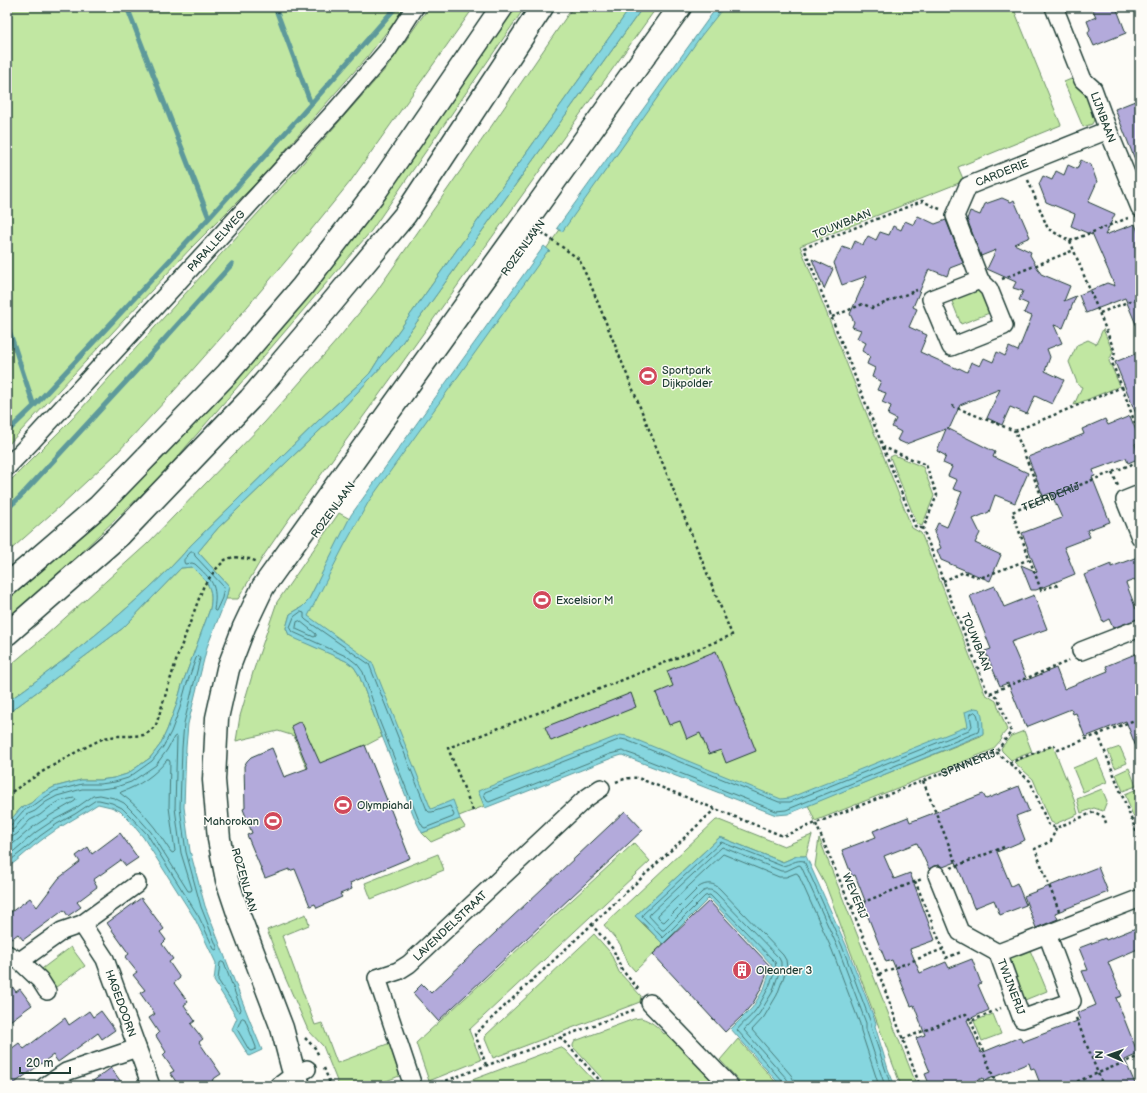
<svg xmlns="http://www.w3.org/2000/svg" width="1147" height="1093" font-family="'Balsamiq Sans',sans-serif">
	<style>
		.green { fill: #c1e7a2; stroke: #70926b }
		.water { fill: #86d6df; stroke: #5d999b }
		.lines { fill: none; stroke-linecap: round; stroke-linejoin: round }
		.shore { stroke: #487a78; stroke-width: 1 }
		.stream { stroke: #5d999b; stroke-width: 5 }
		.building { fill: #b3aadb; stroke: #1f3d34 }
		.minor-casing { stroke: #1f3d34; stroke-width: 20 }
		.tertiary-casing { stroke: #1f3d34; stroke-width: 25 }
		.motorway-casing { stroke: #1f3d34; stroke-width: 25 }
		.path { stroke: #1f3d34; stroke-width: 2.5; stroke-dasharray: 3 3; stroke-linecap: butt }
		.minor { stroke: #fdfcf7; stroke-width: 17 }
		.tertiary { stroke: #fdfcf7; stroke-width: 22 }
		.motorway { stroke: #fdfcf7; stroke-width: 22 }
		.labels { text-anchor: middle; dominant-baseline: central; stroke-width: 3; stroke-linejoin: round; paint-order: stroke }
		.street-label { font-size: 11px; fill: #1f3d34; stroke: #fdfcf7 }
		.poi-label { font-size: 11px; fill: #1f3d34; stroke: #fdfcf7; text-anchor: start }
	</style>
	<rect width="100%" height="100%" fill="#fdfcf7"/>
	<filter id="ink" filterUnits="userSpaceOnUse"><feTurbulence type="fractalNoise" baseFrequency=".025" numOctaves="2"/><feDisplacementMap in="SourceGraphic" scale="8" xChannelSelector="R" yChannelSelector="G"/><feConvolveMatrix kernelMatrix="1 2 1 2 8 2 1 2 1" color-interpolation-filters="sRGB"/></filter>
	<g filter="url(#ink)">
		<path class="green" d="M7,7H406L367,57L260,179L191,248L7,446Z
			M429,7H474L350,182L285,262L226,332L166,400L116,454L59,507L7,553V484L71,420L287,181L388,66Z
			M511,7H525L371,231L162,475L36,595L7,620V597L158,463L285,325L369,214Z
			M573,7H631L380,357L370,373L359,384L320,419L191,545C178,561 163,575 148,589C104,630 56,667 7,702V668L45,636L147,544L265,422L338,339L376,292L486,134Z
			M643,7H657L392,377L286,523L264,555L238,599H226L229,586L198,552L218,528L340,411L396,351Z
			M721,7H1013L1061,125L958,167L964,181L800,246L912,528L921,533L985,694L996,701L1007,730L1001,737L1002,739L992,750L815,821L808,805L983,735L980,709H975V728L780,807L626,750L459,816L427,827L365,664L300,620L363,502Z
			M1076,77L1088,92L1096,113L1092,115L1094,120L1092,124L1083,127L1064,82Z
			M977,286L984,290L992,312L961,324L951,299Z
			M1103,329L1113,352L1109,361L1120,386L1074,405L1082,387L1078,385L1069,362L1077,345L1088,340L1096,344Z
			M894,455L923,467L934,496L922,526L917,524L890,457Z
			M339,513L350,519L308,601L302,607L290,614L286,628L289,635L346,661L354,667L359,675L382,737L365,746L307,769L294,736L278,731L236,741L240,716L254,669L277,602Z
			M192,567C207,582 214,587 210,609L182,685L176,706L167,730L160,745L150,758L127,774L114,778L100,780H81L54,787L41,794L31,803L21,808L7,824V714L123,628L181,568Z
			M1024,731L1032,752L1011,760L1002,751L1001,748L1011,736Z
			M1053,746L1073,796L1078,814L1055,824L1051,822L1033,779L1014,762Z
			M1120,747L1127,763L1115,768L1108,751Z
			M1097,758L1107,782L1083,792L1073,768Z
			M1129,768L1136,786L1123,791L1116,774Z
			M1102,789L1107,801L1103,811L1094,808L1081,813L1077,799Z
			M1137,789L1140,796V814L1133,816L1125,794Z
			M460,819L465,827L431,842L422,833Z
			M716,820H719L784,846L812,835L806,856H797L783,862L720,837L635,916L663,944L635,971L628,963L620,944L604,925Z
			M819,838L917,1086H901L826,886L815,866Z
			M634,843L650,861L469,1030L481,1060L429,1081L416,1043Z
			M438,854L444,870L371,899L365,883Z
			M306,914L309,925L282,936L315,1025L322,1023L337,1063L390,1043L402,1075L373,1086H339L323,1046L308,1030L284,975L267,930Z
			M594,934L610,952L619,972L641,996L640,1002L493,1058L485,1039L486,1035Z
			M71,947L85,966L52,990L39,971Z
			M1030,950L1047,991L1020,1002L1006,964L1009,957Z
			M993,1014L1001,1034L982,1041L974,1021Z
			M641,1018C651,1021 657,1026 664,1034L668,1031L720,1086H609L573,1047V1045L575,1041L634,1019Z
			M738,1039L779,1086H744L720,1060Z
			M560,1047L565,1050L599,1086H456Z"/>
		<path class="water" d="M631,7H643L396,351L340,411L218,528L198,552L229,586L226,599L207,647L188,724L186,748L184,807L190,851L205,906L250,1021L262,1050L249,1056L232,1029L237,1018L214,981L216,963L195,919L143,837L129,820L120,811L111,807L98,804C80,816 60,826 43,839C30,848 20,859 7,868V824L21,808L31,803L41,794L54,787L81,780H100L114,778L127,774L150,758L160,745L167,730L176,706L182,685L210,609C214,587 207,582 192,567L181,568L123,628L7,714V702C56,667 104,630 148,589C163,575 178,561 191,545L320,419L359,384L370,373L380,357Z
			M717,7H724L701,36L562,232L557,228Z
			M544,246L550,251L547,252L369,501L344,546L308,616L372,662L431,809L453,800L460,819L422,833L415,819L376,721L359,675L354,667L346,661L296,639L289,635L286,628L290,614L302,607L308,601L351,515Z
			M975,708L980,709C983,718 983,725 983,734L788,814L776,815L622,755L612,758L485,808L478,791L620,735L627,736L781,799L789,798L968,726L965,712Z
			M720,837L783,862L797,856H806L846,945L876,1023L875,1026L888,1069L895,1086H781L731,1029L752,1008L764,989L772,965L709,898L663,944L645,925L635,916Z"/>
		<g class="lines">
			<path class="shore" d="M191,552H194L195,556L224,587L222,598L216,611H215L214,610C218,585 212,580 195,564L192,563L185,564L184,562V560Z
				M301,612L304,613V618L306,620L369,664L427,810L429,812H432L450,806L454,815L453,817L425,828L423,827L418,818L379,720L363,672L357,664L348,657L293,632L290,627L294,617Z
				M300,621L316,634V636L314,637L296,629V627L297,622Z
				M975,712L977,714C979,719 980,727 978,732L786,810L776,811L634,755L622,751L610,754L489,802L487,801L484,794L485,792L621,739L626,740L779,802H790L969,730L972,726L970,715Z
				M167,760H169L170,762L169,807L175,851L173,853L171,852L155,828L140,810L129,800L120,793L121,792C139,786 155,775 167,760Z
				M7,826L11,825L23,811L33,806L44,798L55,791L82,784H100L115,782L128,778L152,761L163,747L171,732L180,708L186,686L196,658L198,656L199,657L200,659L184,723L182,748L180,808L186,852L201,907L217,947V949L216,950L214,949L199,917L147,834L131,817L122,808L112,803L99,800H96L75,814L57,824L40,836L25,849L7,863
				M7,831L14,829L26,815L35,811L46,802L57,796L82,789H101L116,787L131,782L156,765L167,750L174,737L176,736L177,737L175,808L181,853L192,889L191,891H188L151,832L135,814L124,803L114,798L100,795L93,796L73,810L54,820L36,832L7,857
				M7,837H12L17,834L30,820L40,815L50,807L60,801L74,798L76,799L75,801L51,815L33,827L7,849
				M222,962L224,963L241,1009L240,1012L238,1011L218,980L220,963Z
				M243,1018L245,1019L256,1047V1049L251,1051L249,1050L237,1029L241,1019Z
				M784,1086L783,1082L737,1030C742,1023 750,1018 755,1011C761,1003 779,971 775,962L710,895L705,896L663,938L662,937L642,916L643,914L721,842L782,866C790,865 796,859 804,861L842,946L871,1023V1027L891,1086
				M789,1086L787,1079L744,1030L759,1014L772,993L781,967V962L779,958L716,893C711,889 707,889 702,892L664,930H662L649,916L650,914L722,847L781,871H786L799,865L801,866L838,948L866,1023V1029L885,1086
				M795,1086L794,1081L791,1075L752,1030L764,1017L777,995L787,968L786,960L783,955L720,889C714,883 707,882 699,887L664,922L662,921L658,917V915L723,854L779,877H786L796,873L798,874L832,950L860,1024L861,1031L879,1086"/>
			<path class="stream" d="M127,7L209,218L311,104L275,7
				M311,104L396,7
				M7,324L34,406L209,218
				M7,432L34,406
				M7,509L19,498L135,372L232,264"/>
		</g>
		<path class="building" d="M1100,7H1116L1126,33L1094,46L1088,33L1090,29L1087,21L1096,17L1093,10Z
			M1140,99V170H1139L1115,109Z
			M1081,160L1091,165L1097,182L1088,202L1115,214L1105,235L1135,224L1140,237V334L1125,298L1086,313L1079,295L1107,283L1115,286L1092,233V235L1071,226L1075,214L1046,202L1039,184L1043,176L1052,180L1056,171L1064,175L1068,165L1077,169Z
			M1002,198L1011,202L1014,200L1030,237L1014,244L1031,252L1030,255L1041,274L1070,286L1064,301L1076,296L1063,328L1054,325L1062,343L1047,349L1050,357L1045,371L1064,380L1052,404L1035,396L1027,414L1010,407L1002,425L987,418L1000,389L960,405L950,427L947,428L995,452L993,457L1028,473L1015,503L995,495L989,512L973,519L980,533L975,543L1001,555L990,581L941,560L937,550L941,548L934,532L938,523L947,527L962,492L953,489L957,480L948,476L952,467L943,463L946,456L937,451L946,429L906,444L897,440L901,432L892,427L896,419L888,415L891,406L882,402L886,393L877,390L881,381L872,377L875,368L867,364L870,356L862,351L866,343L857,338L861,330L852,327L854,322L850,314L867,276L842,285L834,263L842,247L851,250L855,241L863,245L868,236L876,240L880,232L889,235L893,226L901,230L905,221L914,225L918,216L935,224L946,220L963,263L950,268L947,276L929,269L913,307L917,309L909,327L927,335L920,352L958,369L959,368L967,372L971,362L980,366L984,358L993,362L997,352L1005,356L1009,347L1018,351L1032,316L1024,313L1028,304L1019,300L1023,291L1013,288L1016,282L987,269L996,250L981,256L967,219L970,211L980,215L985,204Z
			M812,259L833,269L824,289Z
			M1140,352V424L1115,362Z
			M1130,416L1140,440V441L1135,444L1140,458L1128,463L1126,458L1093,470L1095,476L1092,477L1110,522L1087,530L1090,537L1064,547L1075,574L1036,590H1031L1021,565L1037,572L1022,533L1062,518L1051,493L1043,496L1028,457L1084,434L1082,429L1105,419L1108,425Z
			M1140,556V578L1126,583L1136,609L1140,607V618L1113,628L1109,619L1103,622L1084,575L1111,564V567Z
			M995,586L1004,607L1034,595L1047,629L1011,642L1027,680L1056,668L1064,689L1108,671L1106,666L1140,652V754L1139,755L1126,721L1085,737L1076,713L1073,714L1071,709L1026,727L1008,683L1000,686L985,651L991,649L970,596Z
			M716,651L756,751L726,763L721,750L709,754L700,733L687,739L680,721L669,725L656,693L673,686L667,671Z
			M631,693L636,707L551,741L545,727Z
			M301,721L320,763L365,745L410,858L350,883L352,889L340,894L342,897L317,908L315,904L310,906L295,869L289,871V869L265,878L247,835L252,833L243,809L245,808L244,766L247,761L251,757L272,748L284,777L308,768L291,726Z
			M1019,786L1029,811L1016,816L1025,840L997,852L1011,886L1017,883L1026,905L1000,915L994,900L974,908L956,862L943,867L939,865L934,866L929,869L917,843L884,856L894,879L910,873L935,940L910,949L920,973L946,962L949,968L972,959L981,983L978,985L989,1010L967,1020L981,1053L1020,1037L1022,1042L1080,1020L1077,1013L1096,1005L1082,971L1088,970L1079,948L1105,938L1106,940L1136,928L1140,938V948L1108,962L1122,996L1116,998L1138,1054L1125,1060L1136,1086H1041L1034,1068L1031,1069L1029,1063L984,1081L983,1078L963,1086H930L925,1074L930,1072L916,1038L925,1035L914,1005L911,1006L892,960L886,962L863,904L866,903L855,875L852,876L842,850L876,837L873,831L908,817L910,822L983,794L986,799Z
			M625,811L643,830L438,1021L413,993L422,984L431,993Z
			M120,833L138,858L126,866L121,860L93,880L97,887L77,902L81,907L68,916L64,910L23,940L18,934L7,942V915L30,898L37,907L59,878L80,862L76,856L88,847L92,854Z
			M1098,867L1108,892L1055,913L1058,919L1036,928L1024,896Z
			M141,898L164,929L160,932L166,940L162,944L173,959L169,962L180,978L174,983L188,1002L184,1005L195,1021L191,1024L203,1039L199,1042L221,1074L212,1080L216,1086H179L170,1073L174,1071L163,1055L166,1052L156,1036L159,1033L149,1018L155,1014L140,993L145,990L133,975L137,972L125,957L129,954L107,923Z
			M709,901L770,966L761,989L753,1003L742,1016L725,1032L653,954Z
			M7,979L16,992L20,989L32,1005L7,1023Z
			M89,1011L93,1017L101,1011L115,1030L102,1039L98,1033L58,1062L53,1055L12,1085L7,1078V1052L19,1043L24,1049L65,1018L69,1025Z
			M111,1068L124,1086H86Z"/>
		<g class="lines">
			<g class="minor-casing">
				<g id="minor">
					<path id="s3" d="M1054,7L1083,80L1093,89L1108,130L1140,208"/>
					<path id="s4" d="M980,280L931,299L951,347L1004,326L989,289L980,280L955,216L968,186L1108,130"/>
					<path id="s5" d="M7,467L31,442L337,109L387,51L415,7"/>
					<path d="M1140,494L1125,500L1140,537"/>
					<path d="M1081,651L1140,628"/>
					<path d="M937,875L960,932L998,953"/>
					<path id="s6" d="M82,924L105,959L151,1086"/>
					<path d="M1047,934L1072,1001L1022,1019L998,953L1138,899L1140,900"/>
					<path d="M7,954L20,961L62,931L82,924L137,884"/>
					<path d="M20,961L40,980L47,991"/>
					<path d="M650,1003L730,1086"/>
					<path d="M45,1086L66,1072L137,1048"/>
					<path d="M279,1086L295,1074L307,1069"/>
					<path id="s7" d="M413,1086L377,978L398,971L409,964L585,799L601,788"/>
				</g>
			</g>
			<g class="tertiary-casing">
				<path id="tertiary" d="M299,1086L292,1066L282,1028L238,913L227,880L219,839L214,780L217,718L228,669L244,627L263,587L680,7"/>
			</g>
			<g class="motorway-casing">
				<path id="motorway" d="M7,585L99,506L227,374L302,287L376,191L502,7
					M7,634L120,535L250,399L325,311L405,215L542,7"/>
			</g>
			<g class="path">
				<path d="M1028,180L1048,229L1070,241L1115,352L1112,363L1122,387L1015,431L1043,500"/>
				<path d="M940,209L922,201L804,248L883,447L926,465L937,495L923,529L987,691L998,698L1011,732L996,752"/>
				<path d="M1070,241L1128,218"/>
				<path d="M1002,279L1074,250"/>
				<path d="M1100,313L1140,297"/>
				<path d="M832,317L863,304L872,308L917,290"/>
				<path d="M1122,387L1135,423L1140,421"/>
				<path d="M952,406L1015,431"/>
				<path d="M883,447L915,526L923,529"/>
				<path d="M1112,472L1118,486"/>
				<path d="M943,581L964,572L980,578L1030,559"/>
				<path id="s1" d="M1057,587L1056,585L1041,590L1012,512L1140,461"/>
				<path d="M990,693L1064,663L1068,660"/>
				<path d="M1098,734L1140,841"/>
				<path d="M1009,763L1054,745L1058,750L1140,718"/>
				<path d="M923,781L957,865"/>
				<path id="s2" d="M616,782C623,779 630,777 638,778L783,836L996,752L1030,781L1048,824L1056,828L1094,812L1104,817L1106,823"/>
				<path d="M7,795L42,772L78,751L104,738L117,736H131L144,735L149,732L156,725L178,655L204,585L217,568L225,560L233,557L250,559L258,562"/>
				<path d="M473,811L448,748L625,679L732,635L592,288L579,259L541,232"/>
				<path d="M1131,820L1140,816"/>
				<path d="M816,824L879,974L920,1086"/>
				<path d="M1056,828L1051,841L1035,849L1059,911"/>
				<path d="M951,868L1004,847"/>
				<path d="M915,881L943,949"/>
				<path d="M851,907L922,879"/>
				<path d="M591,924L613,949L622,970L640,991"/>
				<path d="M879,974L943,949L946,958L961,952"/>
				<path d="M1076,1018L1103,1086"/>
				<path d="M971,1021L997,1086"/>
				<path d="M560,1037L605,1086"/>
				<path d="M305,1038L315,1048L319,1056"/>
				<path d="M903,1039L966,1014L971,1021L1001,1008"/>
				<path d="M486,1065L475,1034L715,809"/>
				<path d="M324,1068L331,1086"/>
				<path d="M429,1086L435,1085L636,1009"/>
				<path d="M1066,1086L1140,1056"/>
			</g>
			<use href="#minor" class="minor"/>
			<use href="#tertiary" class="tertiary"/>
			<use href="#motorway" class="motorway"/>
		</g>
	</g>
	<defs>
		<g id="stadium-disc" transform="scale(1)"><circle r="9.5" fill="#d1495b" stroke="#fdfcf7"/><path d="M0-5a6.5 5 0 1 0 0 10a6.5 5 0 1 0 0-10ZM-3.5-1.8h7v3.6h-7Z" fill="#fff"/></g>
		<g id="building-disc" transform="scale(1)"><circle r="9.5" fill="#d1495b" stroke="#fdfcf7"/><path d="M-4-6H4V6H1V3H-1V6H-4ZM-2.5-4.3h1.7v1.8h-1.7ZM.8-4.3h1.7v1.8H.8ZM-2.5-1h1.7V.8h-1.7ZM.8-1h1.7V.8H.8Z" fill="#fff"/></g>
	</defs>
	<g fill-rule="evenodd">
		<use href="#stadium-disc" x="648" y="376"/>
		<use href="#stadium-disc" x="542" y="600"/>
		<use href="#stadium-disc" x="343" y="805"/>
		<use href="#stadium-disc" x="273" y="821"/>
		<use href="#building-disc" x="742" y="970"/>
	</g>
	<g class="labels">
		<g class="street-label">
			<text stroke="none"><textPath href="#s3" startOffset="122">LIJNBAAN</textPath></text>
			<text stroke="none"><textPath href="#s4" startOffset="352">CARDERIE</textPath></text>
			<text transform="translate(842 224) rotate(-22)">TOUWBAAN</text>
			<text stroke="none"><textPath href="#s5" startOffset="308">PARALLELWEG</textPath></text>
			<text transform="translate(523 248) rotate(-54)">ROZENLAAN</text>
			<text stroke="none"><textPath href="#s1" startOffset="143">TEERDERIJ</textPath></text>
			<text transform="translate(333 510) rotate(-54)">ROZENLAAN</text>
			<text transform="translate(976 642) rotate(68)">TOUWBAAN</text>
			<text stroke="none"><textPath href="#s2" startOffset="378">SPINNERIJ</textPath></text>
			<text transform="translate(244 880) rotate(74)">ROZENLAAN</text>
			<text transform="translate(855 896) rotate(67)">WEVERIJ</text>
			<text stroke="none"><textPath href="#s7" startOffset="205">LAVENDELSTRAAT</textPath></text>
			<text transform="translate(1011 987) rotate(69)">TWIJNERIJ</text>
			<text stroke="none"><textPath href="#s6" startOffset="89">HAGEDOORN</textPath></text>
		</g>
		<g class="poi-label">
			<text x="662" y="370">Sportpark<tspan x="662" dy="13">Dijkpolder</tspan></text>
			<text x="556" y="600">Excelsior M</text>
			<text x="357" y="805">Olympiahal</text>
			<text x="259" y="821" text-anchor="end">Mahorokan</text>
			<text x="756" y="970">Oleander 3</text>
		</g>
	</g>
	<rect width="1147" height="1093" fill="none" stroke="#fdfcf7" stroke-width="24"/>
	<rect x="12" y="12" width="1123" height="1069" fill="none" stroke="#1f3d34" stroke-width="1.5" filter="url(#ink)"/>
	<g transform="translate(1109 1055) rotate(272)" stroke="#fdfcf7" stroke-width="3" paint-order="stroke">
	<path d="M0-3L7 15L0 10L-7 15Z" fill="#1f3d34"/>
	<text y="-6" font-size="11" font-weight="bold" text-anchor="middle" fill="#1f3d34">N</text>
	</g>
	<path d="M20 1067v6h50v-6" fill="none" stroke="#1f3d34" stroke-width="2"/>
	<text x="26" y="1067" font-size="12" fill="#1f3d34" stroke="#fdfcf7" stroke-width="3" paint-order="stroke">20 m</text>
</svg>
